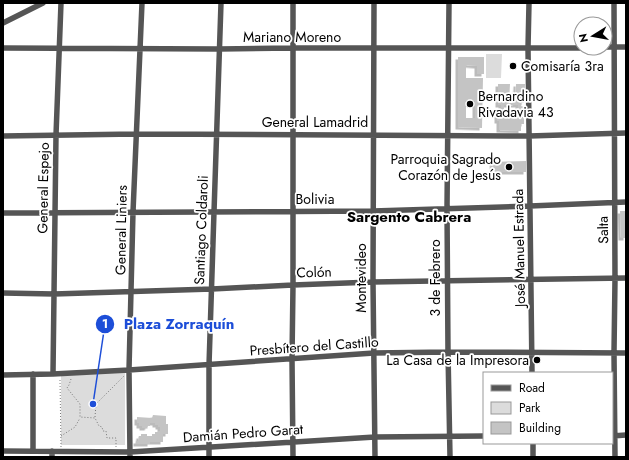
<svg xmlns="http://www.w3.org/2000/svg" width="629" height="460" font-family="Jost,sans-serif">
	<style>
		.green { fill: #dcdcdc }
		.building { fill: #c4c4c4; fill-rule: evenodd; filter: url(#shadow) }
		.lines { fill: none; stroke-linecap: round; stroke-linejoin: round }
		.path { stroke: #777; stroke-width: 1; stroke-dasharray: 1 2; stroke-linecap: butt }
		.minor { stroke: #555; stroke-width: 5.5 }
		.poi-dot { fill: #000; stroke: #fff; stroke-width: 1.5 }
		.labels { text-anchor: middle; dominant-baseline: central; stroke-width: 3.5; stroke-linejoin: round; paint-order: stroke }
		.street-label { font-size: 14px; fill: #000; stroke: #fff }
		.poi-label { font-size: 14px; fill: #000; stroke: #fff; text-anchor: start }
		.neighbourhood-label { font-size: 15px; font-weight: bold; fill: #000; stroke: #fff }
		.leader { fill: none; stroke: #1d4ed8; stroke-width: 1.5 }
		.callout-dot { fill: #1d4ed8; stroke: #fff; stroke-width: 1.5 }
		.mark-label { font-size: 12px; text-anchor: middle; font-weight: bold; fill: #fff }
		.callout-label { font-size: 15px; text-anchor: middle; font-weight: bold; fill: #1d4ed8; stroke: #fff; stroke-width: 3.5; stroke-linejoin: round; paint-order: stroke }
	</style>
	<defs>
		<filter id="shadow"><feDropShadow dx="-2.5" dy="2.5" stdDeviation="0" flood-color="#0004"/></filter>
	</defs>
	<rect width="100%" height="100%" fill="#fff"/>
	<path class="green" d="M486,54H502L501,78H486Z
		M61,372H125V445H61Z"/>
	<path class="building" d="M458,57H484V74H477V66L466,65V78H483L482,128L458,127ZM466,101H475V118H466Z
		M498,84H510L509,103H515L516,84H525L524,103H521V106L524,107V114H522V117H524V124H521V131L499,130V121H497V114H501V105H498ZM504,105H518V114H504Z
		M526,161V172H493L492,162Z
		M620,211H626V238H621Z
		M153,415L166,416V424H168V434H163V442H150V444H136V441H138L139,436H141V434H147V436H152V434H155V432H158V431H160V427H158V425H155V423H150V426H148L147,428H142V426H139V423H137V417L152,418Z"/>
	<g class="lines">
		<path class="path" d="M71,379L69,385L67,388L80,404V417L95,418L99,426L102,427L103,431H106L107,438H116V447
			M60,380L61,447
			M95,417L96,404L124,376
			M61,436L75,427L80,418"/>
		<path class="minor" d="M293,3V285L292,359L293,457
			M374,3L373,282L375,457
			M449,3L447,208L448,352L450,457
			M529,3L528,48L532,373
			M614,3L615,279L614,353L615,457
			M3,23L43,3
			M605,47H626
			M3,48L219,49L293,48H581
			M3,136L136,134L529,136L626,133
			M3,213L373,211L530,206L626,202
			M3,293L54,294L212,289L293,285L373,282L626,278
			M53,374L56,135L61,3
			M3,375L53,374L129,370L374,353L448,352L626,353
			M612,436L626,435
			M533,443V457
			M3,451L130,452L375,437L484,436
			M33,451V374
			M52,451V457
			M130,457L129,370L133,212L142,3
			M209,457V365L214,212L221,3"/>
	</g>
	<g class="poi-dot">
		<circle cx="513" cy="66" r="4"/>
		<circle cx="470" cy="104" r="4"/>
		<circle cx="509" cy="167" r="4"/>
		<circle cx="537" cy="360" r="4"/>
	</g>
	<g class="labels">
		<g class="street-label">
			<text x="292" y="37">Mariano Moreno</text>
			<text x="315" y="122">General Lamadrid</text>
			<text transform="translate(43 188) rotate(-89)">General Espejo</text>
			<text x="315" y="199">Bolivia</text>
			<text transform="translate(121 230) rotate(-89)">General Liniers</text>
			<text transform="translate(201 230) rotate(-88)">Santiago Coldaroli</text>
			<text transform="translate(603 230) rotate(-91)">Salta</text>
			<text transform="translate(519 248) rotate(-91)">José Manuel Estrada</text>
			<text transform="translate(314 272) rotate(-2)">Colón</text>
			<text transform="translate(361 278) rotate(-90)">Montevideo</text>
			<text transform="translate(435 278) rotate(-90)">3 de Febrero</text>
			<text transform="translate(314 346) rotate(-4)">Presbítero del Castillo</text>
			<text transform="translate(243 433) rotate(-4)">Damián Pedro Garat</text>
		</g>
		<g class="poi-label">
			<text x="521" y="66">Comisaría 3ra</text>
			<text x="478" y="96">Bernardino<tspan x="478" dy="16">Rivadavia 43</tspan></text>
			<text x="501" y="159" text-anchor="end">Parroquia Sagrado<tspan x="501" dy="16">Corazón de Jesús</tspan></text>
			<text x="529" y="360" text-anchor="end">La Casa de la Impresora</text>
		</g>
		<g class="neighbourhood-label">
			<text x="409" y="217">Sargento Cabrera</text>
		</g>
	</g>
	<path class="leader" d="M93 404L105 324"/>
	<g class="callout-dot">
		<circle cx="93" cy="404" r="4"/>
		<circle cx="105" cy="324" r="10"/>
	</g>
	<g class="mark-label">
		<text x="105" y="328">1</text>
	</g>
	<g class="callout-label">
		<text x="179" y="329">Plaza Zorraquín</text>
	</g>
	<rect width="629" height="460" fill="none" stroke="#000000" stroke-width="8"/>
	<rect x="483" y="372" width="130" height="72" fill="#ffffff" stroke="#999999"/>
	<rect x="491" y="385" width="20" height="6" fill="#555555" stroke="#999999"/>
	<text x="519" y="392" font-size="12" fill="#000000">Road</text>
	<rect x="491" y="402" width="20" height="12" fill="#dcdcdc" stroke="#999999"/>
	<text x="519" y="412" font-size="12" fill="#000000">Park</text>
	<rect x="491" y="422" width="20" height="12" fill="#c4c4c4" stroke="#999999"/>
	<text x="519" y="432" font-size="12" fill="#000000">Building</text>
	<g transform="translate(593 36) rotate(259)"><circle r="19" fill="#ffffff" stroke="#999999"/>
	<path d="M0-3L7 15L0 10L-7 15Z" fill="#000000"/>
	<text y="-6" font-size="11" font-weight="bold" text-anchor="middle" fill="#000000">N</text>
	</g>
</svg>
